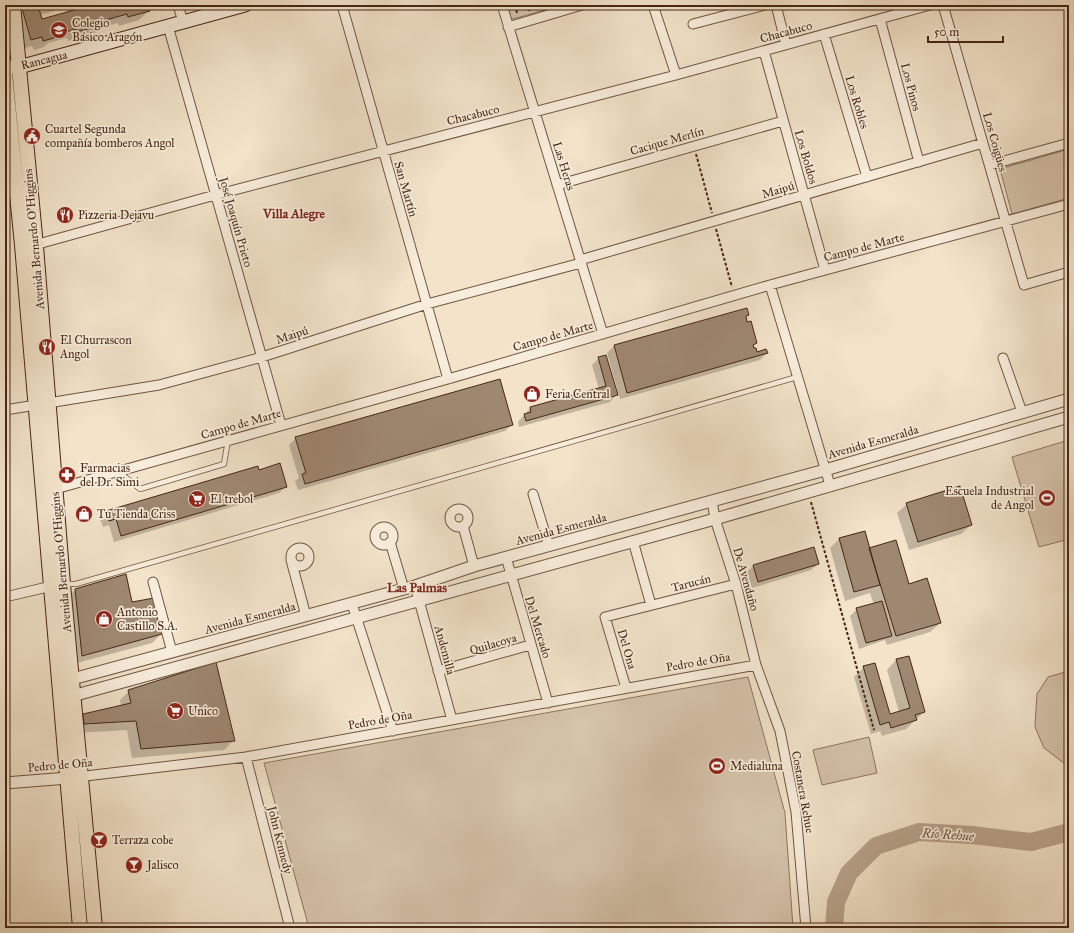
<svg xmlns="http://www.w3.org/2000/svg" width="1074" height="933" font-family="'IM FELL Great Primer',serif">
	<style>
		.green { fill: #d5c3aa; stroke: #8e745f }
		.shadow { fill: #0003; fill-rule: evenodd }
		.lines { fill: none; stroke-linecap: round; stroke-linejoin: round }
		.river { stroke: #b8a38b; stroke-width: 18 }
		.building { fill: #9f8872; stroke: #462614 }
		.service-casing { stroke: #715541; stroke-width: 6 }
		.minor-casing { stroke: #715541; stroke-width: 11 }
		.tertiary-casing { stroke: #715541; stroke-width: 13 }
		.secondary-casing { stroke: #462614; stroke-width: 15 }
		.primary-casing { stroke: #462614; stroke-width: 16 }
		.path { stroke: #462614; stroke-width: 2; stroke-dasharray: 3 2; stroke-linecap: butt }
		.service { stroke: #f7eddc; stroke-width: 4.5 }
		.minor { stroke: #f7eddc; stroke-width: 9 }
		.tertiary { stroke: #f7eddc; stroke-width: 11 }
		.secondary { stroke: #f7eddc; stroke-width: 13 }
		.primary { stroke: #f2e3c9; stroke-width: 14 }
		.labels { text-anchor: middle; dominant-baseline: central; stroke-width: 3.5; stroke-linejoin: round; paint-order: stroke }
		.poi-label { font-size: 12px; fill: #462614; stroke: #f7eddc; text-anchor: start }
		.street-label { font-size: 12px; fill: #462614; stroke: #f7eddc }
		.neighbourhood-label { font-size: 13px; font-weight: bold; fill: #7a1f14; stroke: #f7eddc }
		.water-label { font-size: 13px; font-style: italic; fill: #684c38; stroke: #f7eddc }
	</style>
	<rect width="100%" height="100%" fill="#f2e3c9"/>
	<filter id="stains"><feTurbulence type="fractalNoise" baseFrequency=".005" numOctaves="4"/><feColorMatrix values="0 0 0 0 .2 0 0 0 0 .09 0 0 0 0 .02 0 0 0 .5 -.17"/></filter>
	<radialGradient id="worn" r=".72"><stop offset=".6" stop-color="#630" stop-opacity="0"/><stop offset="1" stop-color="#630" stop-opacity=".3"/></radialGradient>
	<path class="green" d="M504,5H563L509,20Z
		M1069,149V198L1012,214L1000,169Z
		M1069,440V539L1039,547L1012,457Z
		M1069,671V767L1044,748L1035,727L1037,694L1048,677Z
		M748,677L785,813L793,928H309L264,763Z
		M869,737L877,773L822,785L813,750Z"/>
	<path class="shadow" d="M17,5H155L139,20L119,26L118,23L101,28L97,32L68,41L67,38L48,43L44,47L34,50L32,46L22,49ZM66,8L67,13L42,20L40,15Z
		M747,309L748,315L745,318L756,343L752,347L757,353H767L760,360L620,399L607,353L614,346Z
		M599,358L616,395L610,402L519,427L518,422L530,408L599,389L592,365Z
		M512,425L505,431L298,490L295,481L299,478L289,445L296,438Z
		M259,471L286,486L279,493L114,542L109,525L103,527L100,519L107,512Z
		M907,504L971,525L961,534L909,550L897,513Z
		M864,532L869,549L909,585L940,623L930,632L887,645L885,640L859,649L850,616L857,609L874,605L870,593L845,601L830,548L839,539Z
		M818,564L811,570L752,588L747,572L754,565Z
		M75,590L131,603L161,634L152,643L73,664L66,599Z
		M908,657L924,712L906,729L882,736L880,731L871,734L854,677L864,667L889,715L899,712L887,670L896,660Z
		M129,691L234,740L224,750L132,758L127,730L75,733L74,725L83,715L121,706L120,700Z"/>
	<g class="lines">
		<path class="river" d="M834,928L836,902L849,873L876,846L919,832L972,835L1031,842L1069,832"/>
	</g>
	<path class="building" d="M21,5H54L39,9L42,19L78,9L77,5H157L149,8L150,11L128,17L127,14L106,20L107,23L77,32L76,29L54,35V38L43,41L42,37L31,40Z
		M747,308L749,315L746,316L747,322L751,321L757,343L753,345L754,348H756L757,352L766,349L768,353L627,393L614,345Z
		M606,355L618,395L526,421L524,414L531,412L530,407L606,386L598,357Z
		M500,379L513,425L305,484L302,474L306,473L295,437Z
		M280,463L287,487L121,536L116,519L109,521L106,511L258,466L259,470Z
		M960,486L972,525L918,542L906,503Z
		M865,531L880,585L854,592L839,538Z
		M896,540L909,584L927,578L941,623L896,636L869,548Z
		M814,547L819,564L758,582L753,565Z
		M126,574L132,602L154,598L162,634L82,656L75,589Z
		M882,601L892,636L866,643L856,608Z
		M909,656L925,712L915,715L917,720L891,728L889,722L880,725L863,666L875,663L890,714L910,708L896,659Z
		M216,662L235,741L141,749L136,721L84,724L83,714L131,703L128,690Z"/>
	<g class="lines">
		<g class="service-casing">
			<path id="service" d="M118,471L140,489L224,464L228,440
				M64,584H76L797,377"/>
		</g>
		<g class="minor-casing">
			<path id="minor" d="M178,5L183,22
				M342,5L448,379
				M502,5L603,334
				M653,5L676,75
				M776,5L786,45
				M943,5L1024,285L1069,272
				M880,19L919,162
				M693,24L765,5
				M168,26L281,425
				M508,27L582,5
				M824,34L867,177
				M764,51L825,270
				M990,165L1069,143
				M557,185L783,121
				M31,246L215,195L676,75L930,5
				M580,260L983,143
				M770,285L830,485
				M1003,358L1022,412
				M5,410L159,385L262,357L427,304L581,263
				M52,490L448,379L770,285L1069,204
				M533,494L549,546
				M712,501L715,519L736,584L756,665L780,731L796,812L806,928
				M450 518a9 9 0 1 1 18 0a9 9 0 1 1-18 0Z
				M463,526L474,566
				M375 536a9 9 0 1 1 18 0a9 9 0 1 1-18 0Z
				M633,541L651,605
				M390,542L404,589
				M291 557a9 9 0 1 1 18 0a9 9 0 1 1-18 0Z
				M506,557L548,703
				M291,560L306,616
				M153,582L172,652
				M415,586L452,720
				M5,597L56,585
				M352,604L393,731
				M438,671L530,645
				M626,688L605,617L736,584
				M246,757L290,928
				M77,777L246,757L756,665"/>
		</g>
		<g class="tertiary-casing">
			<path id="tertiary" d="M65,681L415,586L474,566L825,470L1069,399
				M65,698L715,519L1069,417
				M5,783L68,778"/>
		</g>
		<g class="secondary-casing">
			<path id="secondary" d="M5,67H19L245,5"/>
		</g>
		<g class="primary-casing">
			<path id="primary" d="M13,5L36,246L63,584L95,928
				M5,73L22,245L80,928"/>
		</g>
		<path class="path" d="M516,5L517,15
			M529,11L531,5
			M696,154L712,213
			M716,229L732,287
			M811,502L874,730"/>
		<use href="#service" class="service"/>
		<use href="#minor" class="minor"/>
		<use href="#tertiary" class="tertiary"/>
		<use href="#secondary" class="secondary"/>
		<use href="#primary" class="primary"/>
	</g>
	<defs>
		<g id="school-disc" transform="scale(0.9)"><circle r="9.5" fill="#8f2418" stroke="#f7eddc"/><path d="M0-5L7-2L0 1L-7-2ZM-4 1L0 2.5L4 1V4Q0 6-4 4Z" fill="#fff"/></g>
		<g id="civic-disc" transform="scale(0.9)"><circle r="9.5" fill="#8f2418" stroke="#f7eddc"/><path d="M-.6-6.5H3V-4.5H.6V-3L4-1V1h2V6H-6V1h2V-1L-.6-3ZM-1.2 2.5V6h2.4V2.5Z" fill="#fff"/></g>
		<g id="restaurant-disc" transform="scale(0.9)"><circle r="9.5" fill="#8f2418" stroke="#f7eddc"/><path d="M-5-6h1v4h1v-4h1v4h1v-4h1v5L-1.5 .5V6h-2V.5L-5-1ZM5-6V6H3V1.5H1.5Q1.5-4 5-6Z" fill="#fff"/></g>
		<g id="shop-disc" transform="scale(0.9)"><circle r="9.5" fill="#8f2418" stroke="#f7eddc"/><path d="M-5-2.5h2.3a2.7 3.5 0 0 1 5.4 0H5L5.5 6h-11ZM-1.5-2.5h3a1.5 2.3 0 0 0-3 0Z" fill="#fff"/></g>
		<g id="pharmacy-disc" transform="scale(0.9)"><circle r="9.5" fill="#8f2418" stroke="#f7eddc"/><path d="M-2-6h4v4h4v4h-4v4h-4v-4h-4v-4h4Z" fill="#fff"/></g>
		<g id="stadium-disc" transform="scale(0.9)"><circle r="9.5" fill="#8f2418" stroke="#f7eddc"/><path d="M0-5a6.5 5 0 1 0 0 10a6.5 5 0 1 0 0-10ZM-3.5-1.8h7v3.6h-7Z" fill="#fff"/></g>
		<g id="supermarket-disc" transform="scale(0.9)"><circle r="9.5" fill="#8f2418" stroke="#f7eddc"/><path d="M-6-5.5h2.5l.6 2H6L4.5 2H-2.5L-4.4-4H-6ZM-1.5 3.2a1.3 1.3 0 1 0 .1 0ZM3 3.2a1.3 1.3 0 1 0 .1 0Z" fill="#fff"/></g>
		<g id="bar-disc" transform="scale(0.9)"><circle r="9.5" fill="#8f2418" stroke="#f7eddc"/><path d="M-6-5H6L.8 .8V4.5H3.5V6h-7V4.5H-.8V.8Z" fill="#fff"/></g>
	</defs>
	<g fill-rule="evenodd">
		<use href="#school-disc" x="59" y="30"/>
		<use href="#civic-disc" x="32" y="136"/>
		<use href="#restaurant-disc" x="65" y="215"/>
		<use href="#restaurant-disc" x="47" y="347"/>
		<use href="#shop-disc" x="532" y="394"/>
		<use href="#pharmacy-disc" x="67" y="475"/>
		<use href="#stadium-disc" x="1047" y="498"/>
		<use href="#supermarket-disc" x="197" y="499"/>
		<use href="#shop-disc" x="84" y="514"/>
		<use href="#shop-disc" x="104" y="619"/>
		<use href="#supermarket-disc" x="175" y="711"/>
		<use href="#stadium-disc" x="717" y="766"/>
		<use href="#bar-disc" x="99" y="840"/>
		<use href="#bar-disc" x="134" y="865"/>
	</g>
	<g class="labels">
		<g class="poi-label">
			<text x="72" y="23">Colegio<tspan x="72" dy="14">Básico Aragón</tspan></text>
			<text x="45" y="129">Cuartel Segunda<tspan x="45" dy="14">compañía bomberos Angol</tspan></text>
			<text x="78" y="215">Pizzeria Dejavu</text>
			<text x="60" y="340">El Churrascon<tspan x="60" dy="14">Angol</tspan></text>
			<text x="545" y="394">Feria Central</text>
			<text x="80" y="468">Farmacias<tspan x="80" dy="14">del Dr. Simi</tspan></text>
			<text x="1034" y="491" text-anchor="end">Escuela Industrial<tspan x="1034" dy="14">de Angol</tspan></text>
			<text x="210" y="499">El trebol</text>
			<text x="97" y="514">Tu Tienda Criss</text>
			<text x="117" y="612">Antonio<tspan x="117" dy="14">Castillo S.A.</tspan></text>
			<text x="188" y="711">Unico</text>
			<text x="730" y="766">Medialuna</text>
			<text x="112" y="840">Terraza cobe</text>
			<text x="147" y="865">Jalisco</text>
		</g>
		<g class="street-label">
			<text transform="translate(786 32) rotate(-15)">Chacabuco</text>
			<text transform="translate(44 60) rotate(-14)">Rancagua</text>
			<text transform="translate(911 87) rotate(75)">Los Pinos</text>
			<text transform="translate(857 102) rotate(73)">Los Robles</text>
			<text transform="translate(473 115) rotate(-14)">Chacabuco</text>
			<text transform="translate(667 141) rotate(-16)">Cacique Merlín</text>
			<text transform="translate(995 142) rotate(74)">Los Coigües</text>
			<text transform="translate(806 157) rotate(74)">Los Boldos</text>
			<text transform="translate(564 166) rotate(73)">Las Heras</text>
			<text transform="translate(406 189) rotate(74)">San Martín</text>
			<text transform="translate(778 190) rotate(-16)">Maipú</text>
			<text transform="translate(236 222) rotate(74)">José Joaquín Prieto</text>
			<text transform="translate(34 239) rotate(-95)">Avenida Bernardo O'Higgins</text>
			<text transform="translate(864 247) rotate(-15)">Campo de Marte</text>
			<text transform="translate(292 335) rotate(-18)">Maipú</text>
			<text transform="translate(553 336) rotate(-16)">Campo de Marte</text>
			<text transform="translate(241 424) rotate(-16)">Campo de Marte</text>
			<text transform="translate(873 442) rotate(-16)">Avenida Esmeralda</text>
			<text transform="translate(561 529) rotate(-15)">Avenida Esmeralda</text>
			<text transform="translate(61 562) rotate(-95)">Avenida Bernardo O'Higgins</text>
			<text transform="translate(746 579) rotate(74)">De Avendaño</text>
			<text transform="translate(691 583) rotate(-14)">Tarucán</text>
			<text transform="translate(250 618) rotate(-15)">Avenida Esmeralda</text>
			<text transform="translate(538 627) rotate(73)">Del Mercado</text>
			<text transform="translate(493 644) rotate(-16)">Quilacoya</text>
			<text transform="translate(627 649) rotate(74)">Del Ona</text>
			<text transform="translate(445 650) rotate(75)">Andemilla</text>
			<text transform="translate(698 662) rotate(-10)">Pedro de Oña</text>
			<text transform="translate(380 720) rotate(-10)">Pedro de Oña</text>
			<text transform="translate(60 765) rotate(-5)">Pedro de Oña</text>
			<text transform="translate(803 792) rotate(80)">Costanera Rehue</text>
			<text transform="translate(280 840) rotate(76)">John Kennedy</text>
		</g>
		<g class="neighbourhood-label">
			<text x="294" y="214">Villa Alegre</text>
			<text x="417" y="588">Las Palmas</text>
		</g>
		<g class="water-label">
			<text transform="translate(948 835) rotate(4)">Río Rehue</text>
		</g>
	</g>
	<rect width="1074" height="933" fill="none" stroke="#f2e3c9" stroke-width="20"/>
	<rect x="6" y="6" width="1062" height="921" fill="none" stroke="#462614" stroke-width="2"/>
	<rect x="10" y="10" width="1054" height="913" fill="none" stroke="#462614"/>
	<path d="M928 36v6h75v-6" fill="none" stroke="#462614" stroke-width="2"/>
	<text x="934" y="36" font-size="12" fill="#462614" stroke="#f7eddc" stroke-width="3" paint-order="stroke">50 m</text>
	<rect width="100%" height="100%" filter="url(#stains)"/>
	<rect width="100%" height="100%" fill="url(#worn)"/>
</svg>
